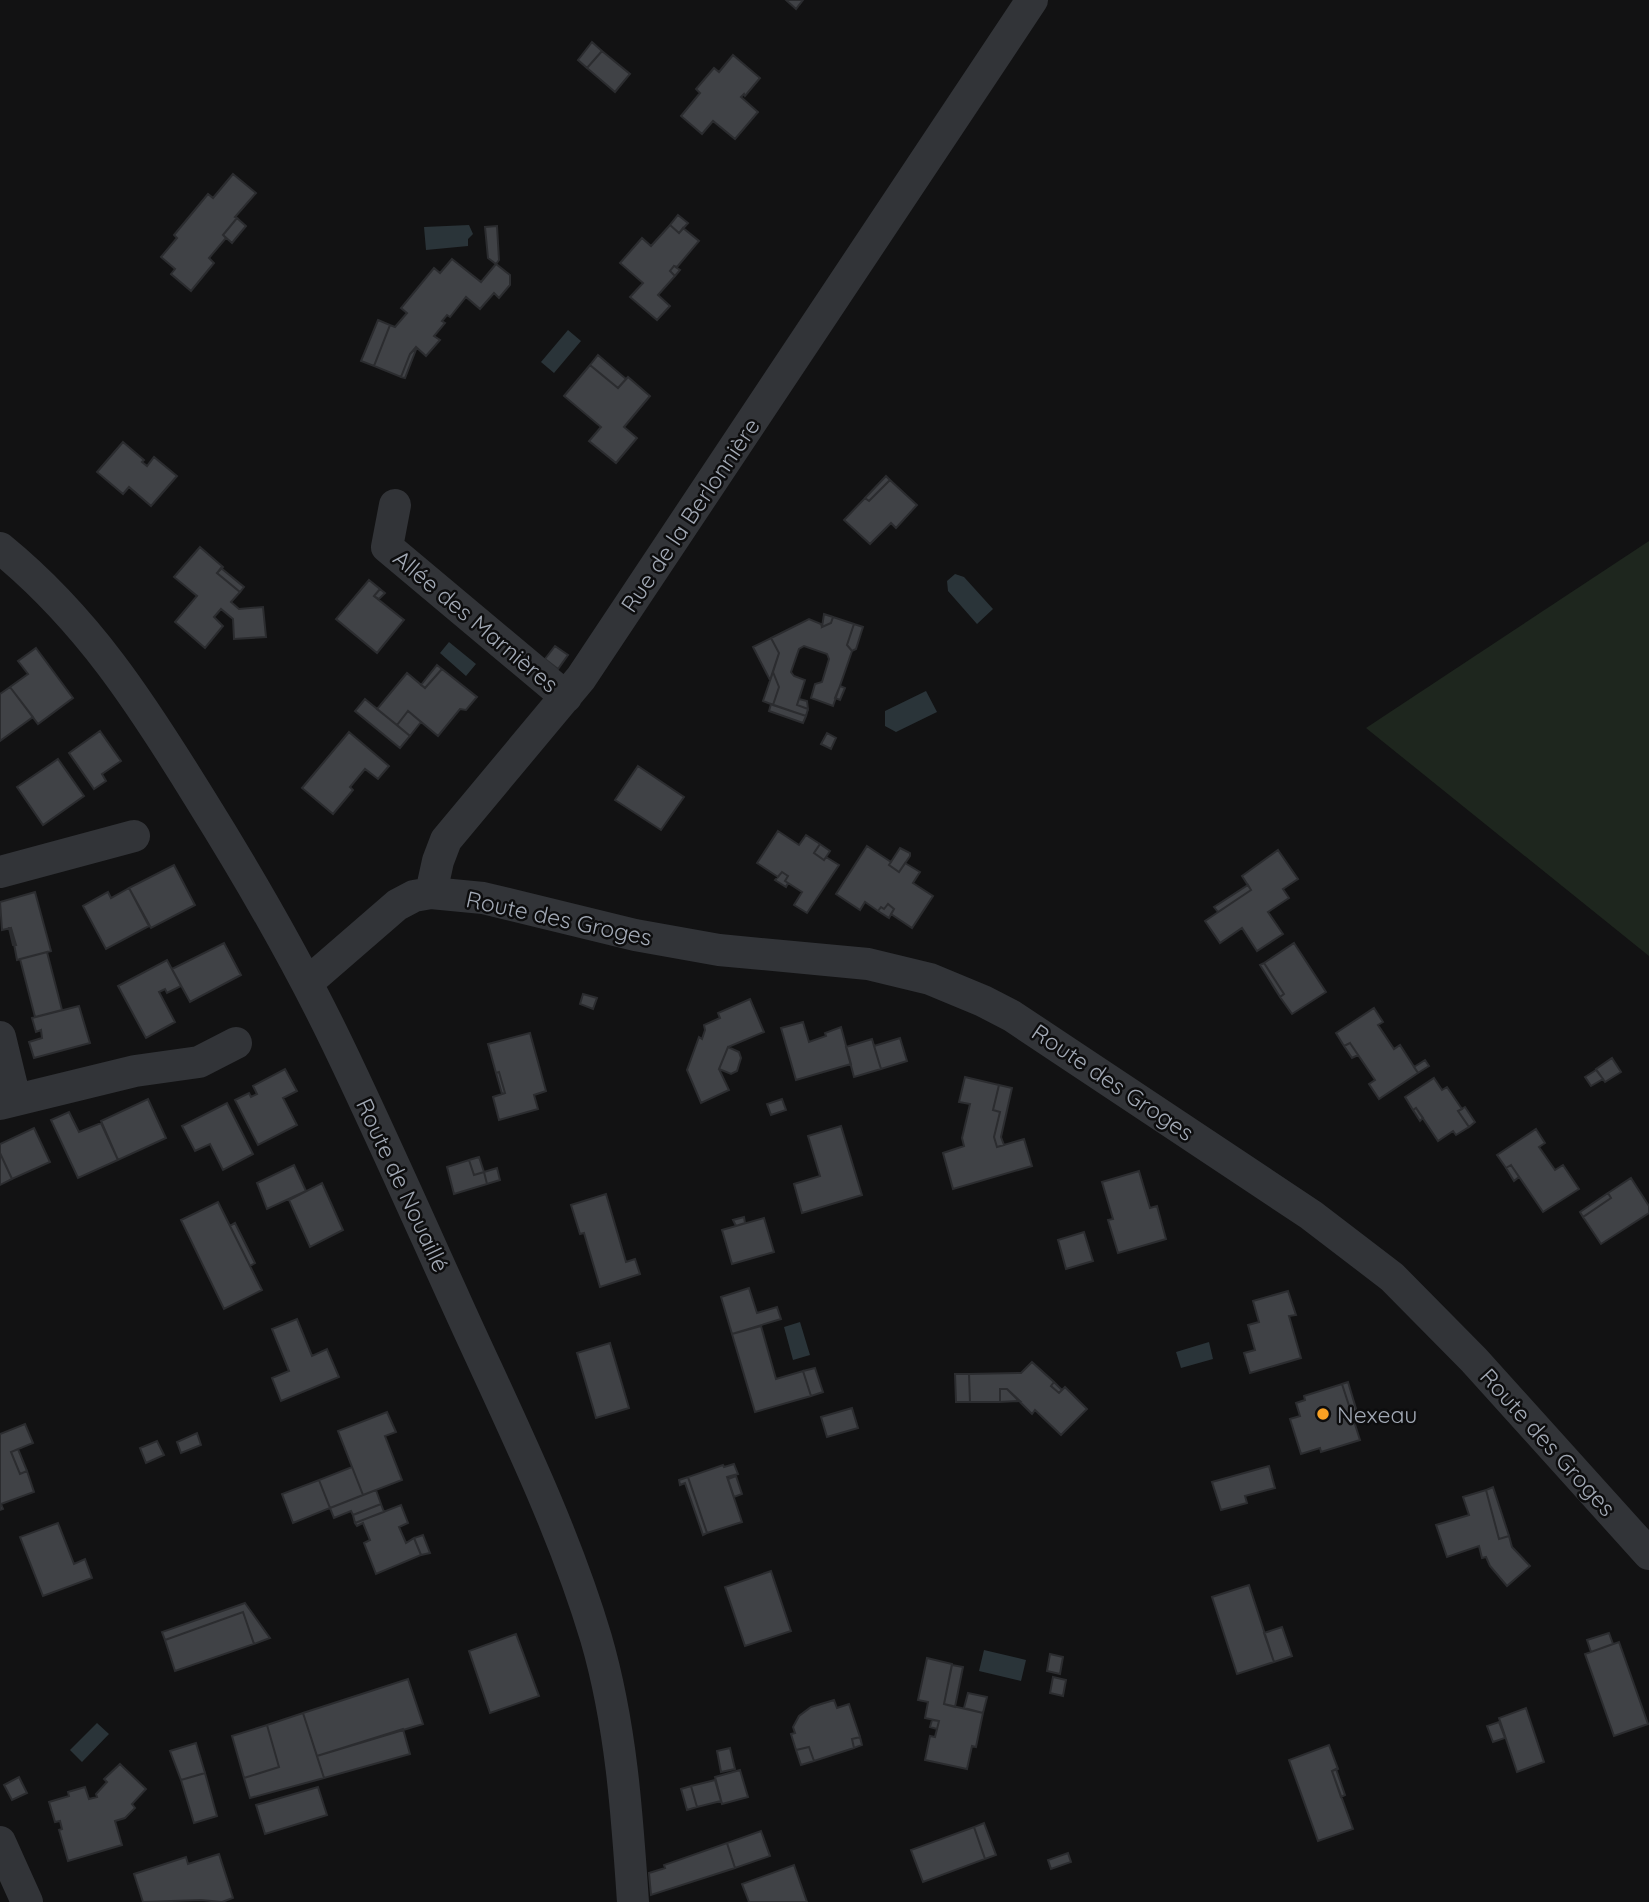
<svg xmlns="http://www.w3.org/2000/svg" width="1649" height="1902" font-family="Quicksand,sans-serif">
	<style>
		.green { fill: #1e261e }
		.water { fill: #2a3439 }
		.building { fill: #404246; stroke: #2b2c2f; stroke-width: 2 }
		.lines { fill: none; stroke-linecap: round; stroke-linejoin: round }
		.minor { stroke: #323438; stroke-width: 32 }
		.poi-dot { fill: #f9a123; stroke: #0d0d0e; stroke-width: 2.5 }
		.labels { text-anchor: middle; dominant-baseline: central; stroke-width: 5; stroke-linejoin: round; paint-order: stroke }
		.street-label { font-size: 23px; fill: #a2a9b5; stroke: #0d0d0e }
		.poi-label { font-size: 23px; fill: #a2a9b5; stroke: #0d0d0e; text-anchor: start }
	</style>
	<rect width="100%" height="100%" fill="#121213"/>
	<path class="green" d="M1649,541V956L1366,728Z"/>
	<path class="water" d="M469,225L473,234L468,239V246L426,250L424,227Z
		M568,330L581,341L554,373L541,362Z
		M955,574L964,577L993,609L977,624L948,591L947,581Z
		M449,642L476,664L466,676L440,653Z
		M926,691L937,712L896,732L885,726V711Z
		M800,1322L810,1355L793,1360L784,1327Z
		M1209,1342L1213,1359L1181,1368L1176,1352Z
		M984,1650L1026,1660L1021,1681L979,1671Z
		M97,1723L109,1734L82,1762L70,1750Z"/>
	<path class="building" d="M786,0H803L796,9Z
		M592,42L602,51L587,68L578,60Z
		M602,51L630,74L615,92L587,68Z
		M733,55L760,78L745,96L744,94L741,97L758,112L735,139L713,121L702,134L681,116L700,93L696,89L714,68L719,72Z
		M233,174L256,193L235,217L237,218L223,235L226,238L209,258L214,263L191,291L171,274L175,269L161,257L177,238L174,235L208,194L213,198Z
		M678,215L688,223L679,233L670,225Z
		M237,218L246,226L232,243L223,235Z
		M670,225L679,233L683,228L699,241L677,267L674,266L670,271L675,276L658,295L670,306L657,320L630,297L643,283L620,263L642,238L651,246Z
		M497,226L499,260L496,264L488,258L485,227Z
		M452,259L481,282L496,264L510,275V285L499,298L494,293L480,309L466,297L450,317L447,315L442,321L445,323L434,336L440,340L426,356L416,347L410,354L401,377L374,366L390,325L395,327L407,313L401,308L434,268L440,273Z
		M674,266L680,270L675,276L670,271Z
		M378,320L390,325L374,366L361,361Z
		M417,347L405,378L401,377L410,354Z
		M598,355L626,379L618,388L590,365Z
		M590,365L618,388L628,377L650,396L624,427L637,438L616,463L589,441L601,427L564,396Z
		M123,442L144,460L142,462L147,466L154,457L177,476L151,506L129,487L123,494L97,472Z
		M886,476L890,480L869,501L865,498Z
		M890,480L917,505L896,528L891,523L870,544L844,520L865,498L869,501Z
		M200,547L223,567L217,573L240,592L231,602L239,609L263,607L266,637L234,639L233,619L221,609L214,617L223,626L205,648L175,622L197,596L174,577Z
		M221,568L244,587L240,592L217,573Z
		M369,580L380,589L374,596L404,620L377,653L336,619Z
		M380,589L385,593L379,599L374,596Z
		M824,614L833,617L831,623L822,627Z
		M833,617L854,624L847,645L852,651L833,706L811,698L815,684L822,682L829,659L827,654L804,646L799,649L791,672L794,676L805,680L797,705L808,709L806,716L773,705L779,687L773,672L779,653L771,638L809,619L821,624L822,627L831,623Z
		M854,624L863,627L856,649L852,651L847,645Z
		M771,638L779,653L770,680L753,647Z
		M555,646L568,655L558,669L545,659Z
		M36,648L73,698L38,724L10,687L28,674L18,661Z
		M437,665L442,669L425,688L421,685Z
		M442,669L477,697L466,710L460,709L438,736L408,711L397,725L377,709L407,673L425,688Z
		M773,672L779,687L773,705L763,701Z
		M840,686L845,688L840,700L835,698Z
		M10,687L33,717L0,741V694Z
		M365,699L410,736L400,748L355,711Z
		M799,699L807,701L808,709L797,705Z
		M771,704L806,716L803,723L769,711Z
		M408,711L421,722L410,736L397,725Z
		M100,731L121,761L102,774L106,781L94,789L69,753Z
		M349,732L389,766L378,779L365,769L350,787L353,790L333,814L302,788Z
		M827,733L836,738L831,749L821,744Z
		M58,759L84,796L43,825L17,787Z
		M638,766L684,797L661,830L615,800Z
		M778,831L799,845L806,835L820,844L814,853L824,860L826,857L839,865L807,913L794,905L802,892L785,881L788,876L782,872L778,877L757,863Z
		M820,844L830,851L824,860L814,853Z
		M867,846L891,862L889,865L899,872L905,863L920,872L913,883L933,896L912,928L891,914L894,909L888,904L884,909L881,907L878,911L865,902L860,910L836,894Z
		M900,848L910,853V856L899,872L889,865Z
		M1278,850L1298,879L1283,889L1289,898L1268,912L1283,934L1257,951L1242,928L1220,943L1205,921L1251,890L1242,876Z
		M174,865L195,905L151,928L129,888Z
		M782,872L788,876L785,881L788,883L786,887L775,880Z
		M1248,885L1251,890L1218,912L1214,907Z
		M129,888L149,926L106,949L83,906L108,892L111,898Z
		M35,892L51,951L17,960L11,928L2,930L0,902Z
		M888,904L894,909L889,918L878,911L881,907L884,909Z
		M9,928H11L16,945H13Z
		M224,943L241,975L190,1002L172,969Z
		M1294,943L1326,992L1292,1014L1280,997L1284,994L1264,963Z
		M47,952L62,1010L35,1017L20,959Z
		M167,960L181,986L167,993L165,989L159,992L175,1022L146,1038L118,986Z
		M1264,963L1284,994L1280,997L1260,965Z
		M583,994L597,998L593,1009L580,1004Z
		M750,999L764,1032L728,1047L719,1069L729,1090L701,1103L687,1070L699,1037L702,1039L705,1030L704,1025L720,1018L718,1013Z
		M79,1006L90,1043L34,1058L29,1042L42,1038L41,1030L36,1032L32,1018Z
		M1374,1008L1383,1022L1378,1025L1394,1049L1400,1045L1418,1073L1379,1099L1369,1084L1375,1080L1350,1043L1344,1046L1336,1033Z
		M803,1022L809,1042L826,1036L825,1033L841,1027L851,1064L796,1080L781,1028Z
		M530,1033L546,1091L534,1095L538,1109L499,1120L493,1097L505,1093L499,1072L496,1073L488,1044Z
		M900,1038L907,1061L881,1069L874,1046Z
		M872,1039L881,1069L854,1077L846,1047Z
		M1350,1043L1358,1055L1352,1058L1344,1046Z
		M728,1047L739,1052L741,1058L737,1071L731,1074L719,1069Z
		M1612,1058L1621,1072L1605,1082L1596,1069Z
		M1425,1060L1429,1066L1418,1073L1414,1067Z
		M285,1069L297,1091L283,1098L297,1125L258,1145L235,1100L249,1093L251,1097L257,1094L253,1086Z
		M1596,1070L1603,1079L1591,1086L1585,1077Z
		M499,1072L505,1093L502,1094L496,1073Z
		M965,1077L999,1085L993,1110L1000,1112L994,1137L997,1147L1024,1139L1032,1166L953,1189L943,1153L964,1146L962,1138L970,1104L959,1102Z
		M1434,1078L1442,1090L1447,1087L1462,1109L1458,1111L1469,1127L1456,1135L1453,1131L1438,1141L1416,1108L1413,1110L1405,1097Z
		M999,1085L1012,1088L1001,1137L1004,1145L997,1147L994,1137L1000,1112L993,1110Z
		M148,1099L166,1138L118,1160L101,1121Z
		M782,1099L786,1110L771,1115L767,1104Z
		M227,1103L253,1154L223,1170L210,1144L195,1151L182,1126Z
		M1465,1107L1475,1122L1469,1127L1458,1111Z
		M1416,1108L1423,1118L1420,1121L1413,1110Z
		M69,1112L79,1132L101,1123L118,1160L78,1178L51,1120Z
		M841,1126L862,1195L802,1213L794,1184L820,1176L808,1136Z
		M34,1128L50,1162L12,1179L0,1153V1144Z
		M1536,1129L1545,1143L1539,1147L1555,1170L1563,1165L1579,1189L1543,1212L1511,1165L1506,1168L1497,1155Z
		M0,1153L12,1179L0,1185Z
		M479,1157L484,1172L474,1175L469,1160Z
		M469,1160L474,1175L484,1172L487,1184L454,1194L447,1167Z
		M294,1165L306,1191L267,1209L257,1183Z
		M1511,1165L1519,1177L1514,1181L1506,1168Z
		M497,1168L500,1180L487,1184L484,1172Z
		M1139,1171L1150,1208L1157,1206L1166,1239L1118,1253L1108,1220L1113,1219L1102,1182Z
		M1631,1178L1649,1206V1213L1601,1244L1583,1217L1611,1198L1608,1193Z
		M322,1183L343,1230L310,1247L289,1200Z
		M1608,1193L1611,1198L1583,1217L1580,1212Z
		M606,1194L626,1262L635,1259L640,1274L600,1287L584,1233L580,1234L571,1205Z
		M218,1202L262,1290L224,1309L181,1220Z
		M744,1217L745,1223L736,1226L733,1220Z
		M764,1218L774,1252L732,1264L722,1230Z
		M235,1223L255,1263L250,1266L230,1226Z
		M1084,1232L1093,1261L1066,1269L1058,1240Z
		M749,1288L757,1313L777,1307L781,1319L732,1334L721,1297Z
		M1288,1291L1296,1315L1289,1316L1301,1358L1250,1373L1244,1353L1255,1350L1248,1325L1259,1322L1253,1301Z
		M297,1319L312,1356L327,1349L339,1377L281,1401L272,1378L289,1371L272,1329Z
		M761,1326L776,1379L803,1371L811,1396L755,1412L732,1334Z
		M610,1343L629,1408L596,1418L577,1353Z
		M1032,1362L1054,1382L1051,1386L1059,1393L1065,1387L1087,1409L1061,1435L1035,1410L1032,1414L1007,1389H1000V1402H970L969,1374L1021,1373Z
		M815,1368L823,1392L811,1396L803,1371Z
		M955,1374H969L970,1402H956Z
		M1054,1382L1062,1390L1059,1393L1051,1386Z
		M1348,1382L1360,1422L1355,1424L1342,1384Z
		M1342,1384L1360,1440L1321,1452L1320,1448L1301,1454L1290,1419L1300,1416L1296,1403L1305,1400L1304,1396Z
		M1000,1389H1007L1020,1401L1000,1402Z
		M852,1408L858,1428L827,1437L821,1417Z
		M387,1412L396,1432L385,1436L402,1480L363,1495L338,1431Z
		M25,1424L33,1443L11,1452L20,1474L27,1471L34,1492L1,1504L3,1509L0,1510V1434Z
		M197,1433L201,1445L181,1453L177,1442Z
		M157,1441L164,1455L146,1463L140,1448Z
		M18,1449L27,1471L20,1474L11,1452Z
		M734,1464L738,1474L727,1477L742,1522L707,1533L688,1477L723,1465L724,1467Z
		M1269,1466L1275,1488L1245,1496L1247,1503L1221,1510L1212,1482Z
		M352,1467L363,1495L330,1508L319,1480Z
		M736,1476L742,1494L734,1497L728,1479Z
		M688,1477L707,1533L703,1535L685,1483L680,1485L679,1480Z
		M319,1480L330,1508L293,1523L282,1494Z
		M1493,1487L1509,1536L1499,1539L1486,1490Z
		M376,1490L381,1504L353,1515L351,1511L334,1518L330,1508Z
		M1486,1490L1499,1539L1509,1536L1512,1547L1530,1566L1507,1586L1490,1566L1486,1557L1482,1558L1479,1546L1447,1557L1436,1525L1469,1515L1463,1497Z
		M381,1504L384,1512L355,1523L353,1515Z
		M401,1505L408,1523L399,1527L406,1543L414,1538L421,1555L376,1574L364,1543L370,1540L363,1523L357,1526L355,1523Z
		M58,1523L74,1564L85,1559L92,1578L43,1596L20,1537Z
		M423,1535L430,1553L421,1555L414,1538Z
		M771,1571L791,1631L745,1646L725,1587Z
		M1249,1585L1274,1662L1237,1674L1212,1597Z
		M245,1603L270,1638L254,1644L243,1612L165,1640L162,1632Z
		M243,1612L254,1644L175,1671L165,1640Z
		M1282,1627L1292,1656L1274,1662L1264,1633Z
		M1609,1633L1613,1644L1591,1652L1587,1640Z
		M516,1634L539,1696L490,1713L469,1651Z
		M1619,1642L1648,1724L1614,1736L1585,1654Z
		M1050,1654L1063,1657L1060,1674L1047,1671Z
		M927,1658L952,1664L944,1704L983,1713L976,1747L972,1746L967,1769L925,1760L930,1736L935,1737L939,1721L925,1718L928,1702L918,1700Z
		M952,1665L963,1667L955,1707L944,1704Z
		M1053,1677L1066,1680L1063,1696L1050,1693Z
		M408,1679L423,1724L317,1756L303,1713Z
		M968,1693L987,1697L983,1713L964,1708Z
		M834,1700L837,1708L849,1704L860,1737L852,1739L854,1748L814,1761L809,1747L796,1750L791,1734L795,1733L793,1727L799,1716L811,1707Z
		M1526,1708L1544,1762L1517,1772L1499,1718Z
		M303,1713L324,1778L250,1798L244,1778L279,1767L267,1725Z
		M932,1720L939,1721L937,1729L930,1727Z
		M1499,1722L1505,1738L1493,1742L1487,1726Z
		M267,1725L279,1767L244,1778L232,1736Z
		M403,1729L410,1754L324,1778L317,1756Z
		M860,1737L862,1745L854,1748L852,1739Z
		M196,1743L205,1773L181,1780L170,1751Z
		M1329,1745L1338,1769L1332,1771L1353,1829L1318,1841L1289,1760Z
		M809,1747L814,1761L801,1765L796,1750Z
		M730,1748L735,1769L721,1772L717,1751Z
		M120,1764L146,1789L132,1804L135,1808L125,1818L115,1821L122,1845L68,1861L59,1830L62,1829L60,1821L55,1822L49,1802L69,1796L68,1792L85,1787L89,1799L97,1797L96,1794L107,1782L104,1779Z
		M1336,1769L1345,1795L1341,1797L1332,1771Z
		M740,1770L748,1797L722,1804L715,1777Z
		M205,1773L217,1816L194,1823L181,1780Z
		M19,1777L27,1793L12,1800L4,1785Z
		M715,1780L721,1801L697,1807L691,1786Z
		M691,1786L697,1807L687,1810L681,1789Z
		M318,1787L327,1815L265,1834L256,1805Z
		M984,1823L996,1855L985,1859L974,1827Z
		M974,1827L985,1859L923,1882L911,1850Z
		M761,1831L770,1856L735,1868L727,1843Z
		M727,1843L735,1868L651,1895L649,1873L665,1868L664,1865Z
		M1068,1853L1071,1862L1051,1869L1048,1860Z
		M219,1854L233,1898L222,1902L201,1900L143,1902L134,1874L186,1857L188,1864Z
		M794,1865L807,1902H749L742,1884Z"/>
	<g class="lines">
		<path class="minor" d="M395,505L387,547L566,697
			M0,548C87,619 141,703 199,797C249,877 296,958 337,1043C378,1128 416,1214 455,1300C505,1411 561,1521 596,1638C621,1724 627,1813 633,1902
			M0,872L134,836
			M431,893L483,898L635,935L719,950L868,964L930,979L983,1001L1012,1016L1311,1215L1392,1277L1474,1360L1649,1554
			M307,983L397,905L414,896L431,893L438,861L446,840L581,678L1032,0
			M0,1037L15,1099
			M0,1104L135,1071L199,1062L236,1043
			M0,1842L27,1902"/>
	</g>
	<circle class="poi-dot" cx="1323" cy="1414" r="7"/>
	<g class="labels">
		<g class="street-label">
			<text transform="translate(690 515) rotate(-56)">Rue de la Berlonnière</text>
			<text transform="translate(476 621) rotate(40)">Allée des Marnières</text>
			<text transform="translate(559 918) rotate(12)">Route des Groges</text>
			<text transform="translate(1113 1082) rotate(34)">Route des Groges</text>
			<text transform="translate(403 1185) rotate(65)">Route de Nouaillé</text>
			<text transform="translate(1548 1442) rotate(48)">Route des Groges</text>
		</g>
		<g class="poi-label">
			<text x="1337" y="1414">Nexeau</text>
		</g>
	</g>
</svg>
